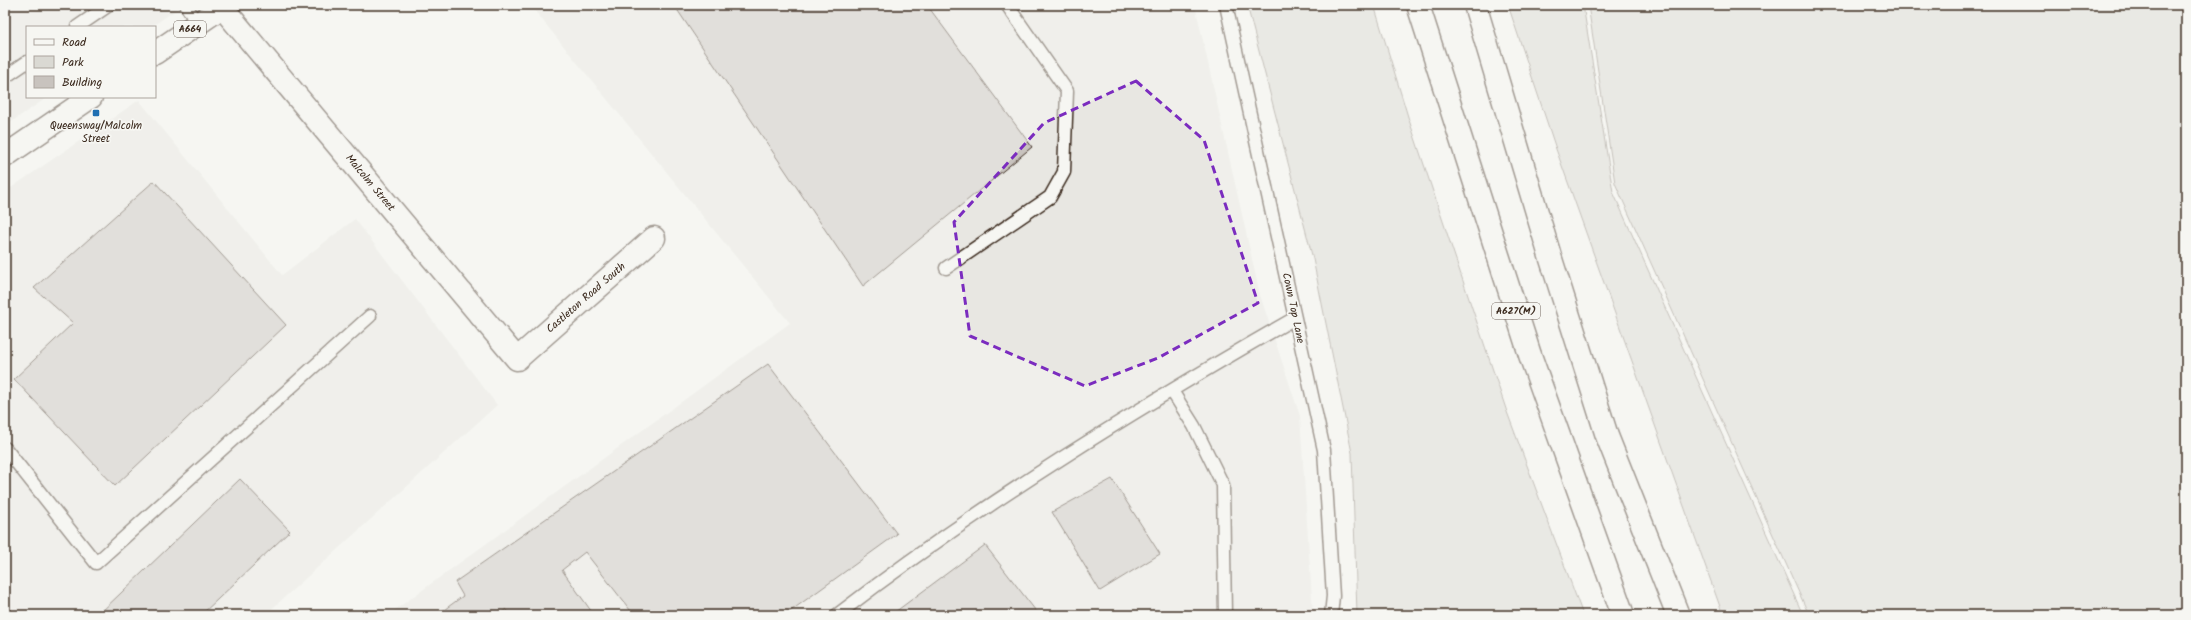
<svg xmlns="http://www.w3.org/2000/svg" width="2191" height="620" font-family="Kalam,sans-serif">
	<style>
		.built { fill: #e8e7e2 }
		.green { fill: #dad9d3; stroke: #8a8278 }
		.building { fill: #c8c3be; stroke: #3b2a1e }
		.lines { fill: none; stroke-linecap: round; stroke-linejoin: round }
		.service-casing { stroke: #3b2a1e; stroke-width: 15 }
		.minor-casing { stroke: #3b2a1e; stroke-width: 25 }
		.primary-casing { stroke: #3b2a1e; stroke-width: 25 }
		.motorway-casing { stroke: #3b2a1e; stroke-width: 25 }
		.service { stroke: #f6f6f2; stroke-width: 12 }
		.minor { stroke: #f6f6f2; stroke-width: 22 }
		.primary { stroke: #f6f6f2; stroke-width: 22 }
		.motorway { stroke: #f6f6f2; stroke-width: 22 }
		.marked { fill: none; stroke: #7b2cbf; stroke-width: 3; stroke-dasharray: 8 5; stroke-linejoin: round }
		.poi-dot { fill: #1f6fb2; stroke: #f6f6f2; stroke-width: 1.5 }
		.labels { text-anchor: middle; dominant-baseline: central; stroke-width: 3.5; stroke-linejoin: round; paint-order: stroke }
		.shield { fill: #f6f6f2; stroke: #73675e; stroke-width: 1 }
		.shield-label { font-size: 10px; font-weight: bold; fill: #3b2a1e }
		.poi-label { font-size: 11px; fill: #3b2a1e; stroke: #f6f6f2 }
		.street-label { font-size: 11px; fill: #3b2a1e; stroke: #f6f6f2 }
	</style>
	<rect width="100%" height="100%" fill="#f6f6f2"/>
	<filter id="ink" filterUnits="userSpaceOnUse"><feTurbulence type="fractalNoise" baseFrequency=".025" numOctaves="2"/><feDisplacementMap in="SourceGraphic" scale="8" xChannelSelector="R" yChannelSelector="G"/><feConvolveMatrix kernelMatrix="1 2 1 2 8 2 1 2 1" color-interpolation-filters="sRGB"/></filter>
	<g filter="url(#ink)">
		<path class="built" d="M5,5H183L151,27H27V97H48L5,126Z
			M530,5H1195L1260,295L1300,416L1313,615H388L790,323Z
			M139,100L282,275L355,219L497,405L265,615H5V192Z"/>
		<path class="green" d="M1247,5H1374L1409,120L1507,412L1583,615H1357L1352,453L1313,259Z
			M1508,5H1583L1613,192L1803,615H1723L1556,149Z
			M1588,5H2186V615H1809L1615,183Z"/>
		<path class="building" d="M674,5H927L1032,147L863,286Z
			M154,181L286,325L115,486L14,379L73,323L34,288Z
			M768,364L897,534L785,615H634L585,552L562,570L594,615H511L506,609L499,615H437L463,596L455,582Z
			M240,479L290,531L201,615H98Z
			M1112,479L1160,554L1100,591L1052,512Z
			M985,545L1039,615H891Z"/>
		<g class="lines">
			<g class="service-casing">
				<path id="service" d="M186,5L197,24
					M1226,5L1324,450L1333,596L1331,615
					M77,27L109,5
					M5,77L27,62
					M946,268L1050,197L1064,172L1067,91L1007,5
					M1172,391L1194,426L1223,485L1225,615
					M5,448L96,563L370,316
					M837,615C981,504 1138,408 1295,318"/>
			</g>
			<g class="minor-casing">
				<path id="minor" d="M222,7L517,359L654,238"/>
			</g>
			<g class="primary-casing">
				<path id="primary" d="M155,53L225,5
					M5,156L91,97"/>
			</g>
			<g class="motorway-casing">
				<path id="motorway" d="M1418,5L1530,355L1623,615
					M1475,5L1550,256L1607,436L1678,615"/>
			</g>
			<use href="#service" class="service"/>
			<use href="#minor" class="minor"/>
			<use href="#primary" class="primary"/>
			<use href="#motorway" class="motorway"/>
		</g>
	</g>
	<path d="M0 0H2191V620H0ZM1136,81L1204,140L1258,303L1158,358L1085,386L970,336L954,222L1044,123Z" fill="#f6f6f2" fill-opacity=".55" fill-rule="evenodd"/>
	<path class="marked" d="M1136,81L1204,140L1258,303L1158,358L1085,386L970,336L954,222L1044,123Z"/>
	<rect class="poi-dot" x="92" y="109" width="8" height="8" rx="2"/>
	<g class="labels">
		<g class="shield">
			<rect x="174" y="21" width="32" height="16" rx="3"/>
			<rect x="1492" y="303" width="48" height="16" rx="3"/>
		</g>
		<g class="shield-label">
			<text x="190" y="29">A664</text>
			<text x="1516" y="311">A627(M)</text>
		</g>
		<g class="poi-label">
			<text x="96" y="126">Queensway/Malcolm<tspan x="96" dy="13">Street</tspan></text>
		</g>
		<g class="street-label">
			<text transform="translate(370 183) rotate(50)">Malcolm Street</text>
			<text transform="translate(586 298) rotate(-41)">Castleton Road South</text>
			<text transform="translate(1293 308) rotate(78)">Cown Top Lane</text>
		</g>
	</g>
	<rect width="2191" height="620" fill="none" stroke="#f6f6f2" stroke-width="20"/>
	<rect x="10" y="10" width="2171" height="600" fill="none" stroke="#3b2a1e" stroke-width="1.5" filter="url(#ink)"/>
	<rect x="26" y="26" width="130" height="72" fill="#f6f6f2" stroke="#aba49d"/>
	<rect x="34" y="39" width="20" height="6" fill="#f6f6f2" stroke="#aba49d"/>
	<text x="62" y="46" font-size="12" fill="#3b2a1e">Road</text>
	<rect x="34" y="56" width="20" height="12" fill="#dad9d3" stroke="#aba49d"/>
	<text x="62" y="66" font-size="12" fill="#3b2a1e">Park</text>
	<rect x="34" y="76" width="20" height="12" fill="#c8c3be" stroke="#aba49d"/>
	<text x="62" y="86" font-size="12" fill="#3b2a1e">Building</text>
</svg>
